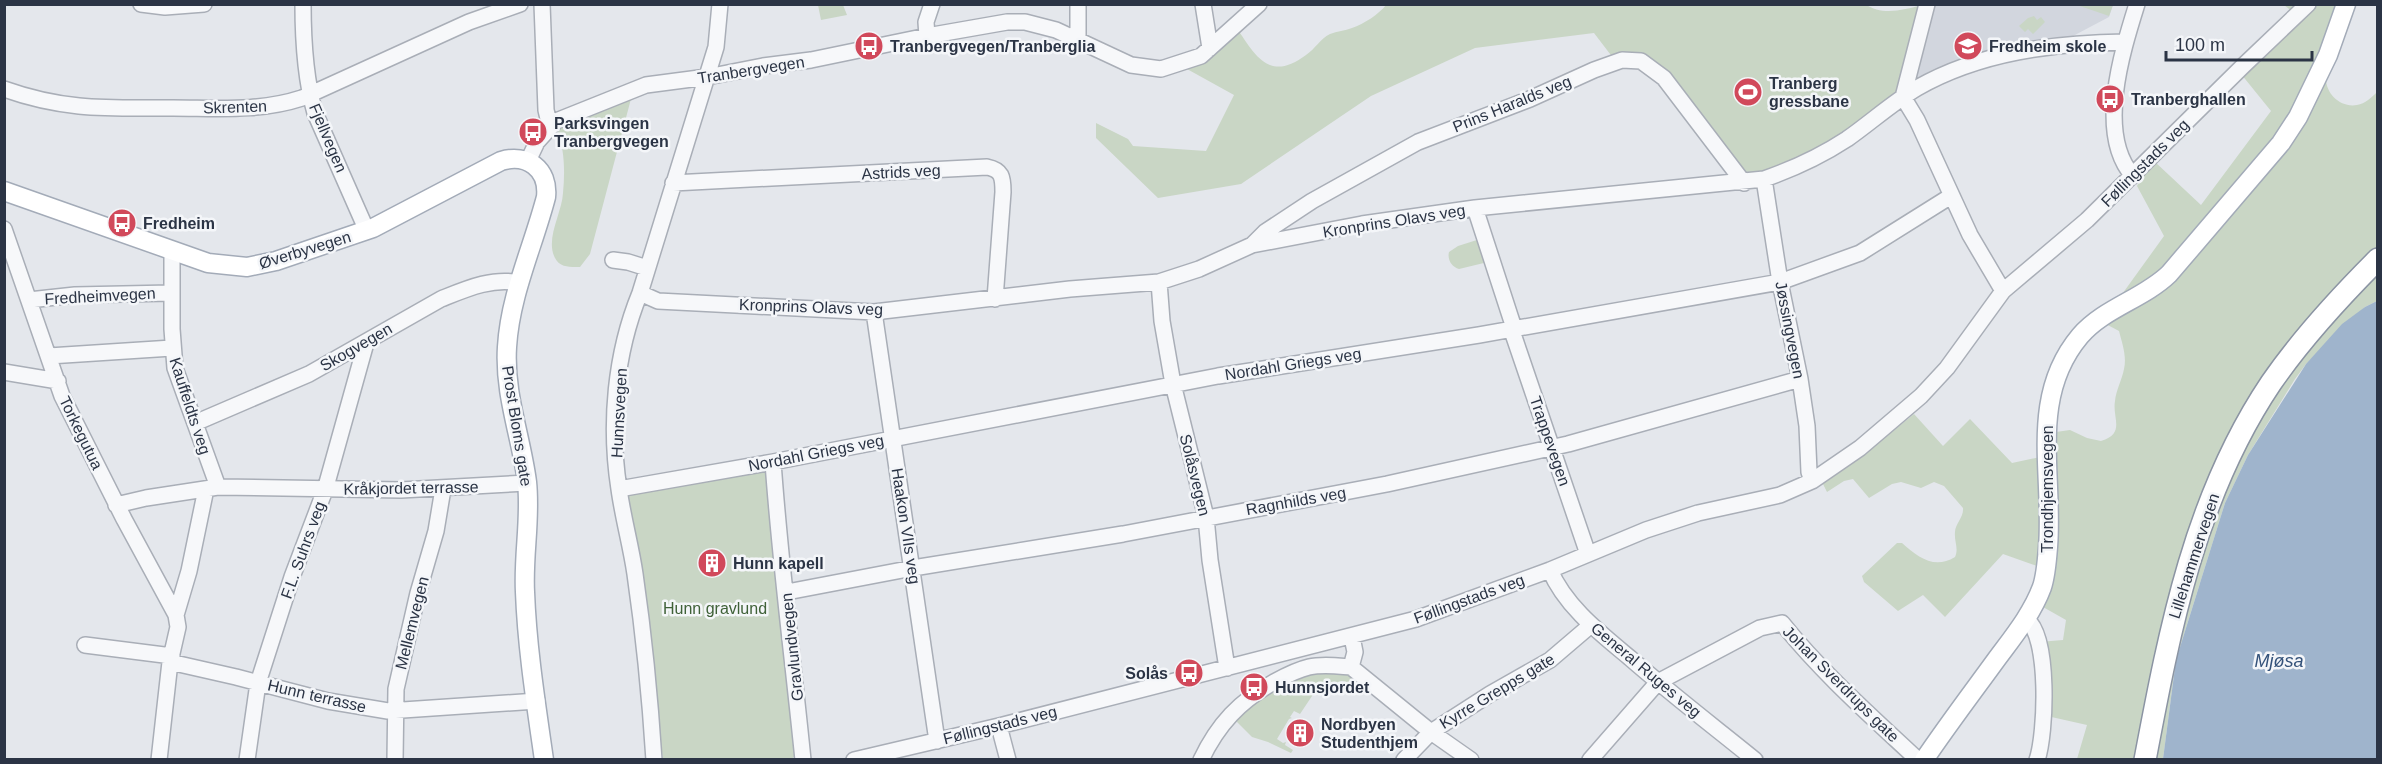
<svg xmlns="http://www.w3.org/2000/svg" width="2382" height="764" font-family="Helvetica,sans-serif">
	<style>
		.built { fill: #d2d6de }
		.green { fill: #c9d6c5 }
		.water { fill: #9fb4cc }
		.lines { fill: none; stroke-linecap: round; stroke-linejoin: round }
		.minor-casing { stroke: #a9aeb7; stroke-width: 18 }
		.major-casing { stroke: #a3abb8; stroke-width: 21 }
		.highway-casing { stroke: #8b94a3; stroke-width: 24 }
		.minor { stroke: #f7f8fa; stroke-width: 15 }
		.major { stroke: #fff; stroke-width: 18 }
		.highway { stroke: #fff; stroke-width: 21 }
		.labels { text-anchor: middle; dominant-baseline: central; stroke-width: 5; stroke-linejoin: round; paint-order: stroke }
		.poi-label { font-size: 16px; font-weight: bold; fill: #2b3445; stroke: #f4f6f9; text-anchor: start }
		.street-label { font-size: 16px; fill: #2b3445; stroke: #f4f6f9 }
		.park-label { font-size: 16px; fill: #3f6138; stroke: #f4f6f9 }
		.water-label { font-size: 18px; font-style: italic; fill: #34527a; stroke: #f4f6f9 }
	</style>
	<rect width="100%" height="100%" fill="#e4e7ec"/>
	<path class="built" d="M1933,5H2113L2109,17L2073,36L2034,42L1914,82Z"/>
	<path class="green" d="M1865,4C1882,16 1903,10 1922,5L1907,88L1836,144L1768,181L1734,171L1650,67H1620L1594,33L1475,48L1371,96L1241,184L1158,198L1096,138V123L1128,139L1133,146L1206,151L1234,95L1187,69L1184,58L1236,27C1255,55 1269,83 1306,55C1315,49 1320,39 1330,34C1337,31 1345,31 1352,28C1364,24 1379,14 1386,5Z
		M818,5H843L847,15L821,20Z
		M2077,5L2113,4V5L2109,16Z
		M2284,5H2355L2326,77C2325,93 2340,108 2357,105C2365,104 2372,97 2377,92V301L2365,307L2306,364L2295,379L2248,455L2225,503L2176,660L2163,759H2077L2087,725L2047,716L2039,642L2063,640L2066,620L2043,607L2040,567L2003,554L1945,617L1923,595L1898,611L1864,582L1862,576L1897,543H1902C1918,557 1934,570 1955,557C1959,548 1954,542 1955,532C1955,524 1964,517 1963,508L1944,486L1934,482L1921,488L1901,482L1892,484L1869,498L1853,479L1844,481L1827,492L1822,482L1861,457L1914,414L1943,446L1970,419L2012,463L2045,456L2056,432L2070,430L2087,438L2101,441C2126,433 2112,418 2115,401C2116,390 2122,380 2124,369C2127,356 2122,343 2119,331L2102,322L2164,236L2137,186L2144,172L2154,161L2201,205L2271,111L2237,69L2294,13Z
		M2034,16L2037,20L2041,17L2045,22L2033,34L2028,29L2025,32L2019,26L2028,18Z
		M632,95L590,254L580,267C571,267 560,268 555,258C545,239 562,213 563,193C565,172 565,148 556,128Z
		M1480,239L1488,262L1459,269C1452,267 1447,260 1449,252L1458,246Z
		M770,466L796,756L791,759H663L643,608L624,491Z
		M1317,673L1347,674L1355,678L1352,684L1342,681L1334,685L1330,690L1320,684L1300,714L1294,711L1290,717L1292,718L1289,719L1277,739L1283,743L1286,742L1285,745L1293,750L1291,753L1268,742L1252,737L1236,721C1258,695 1286,682 1317,673Z"/>
	<path class="water" d="M2377,301V759H2163L2176,660L2225,503L2248,455L2306,364L2342,324L2365,307Z"/>
	<g class="lines">
		<g class="minor-casing">
			<path id="minor" d="M141,4L165,7L204,4
				M303,4C303,41 305,78 315,113L367,231
				M542,4L546,110L550,127
				M1203,4L1210,48
				M927,36L926,22L932,4
				M1078,39V4
				M4,89C66,111 109,108 173,108C217,108 259,112 302,98L469,22L520,4
				M1903,97L1917,120L1970,235L2003,291
				M1903,97L1927,4
				M528,161L537,142L556,121L646,85L707,77L763,66L811,60L927,36L1007,22H1025L1056,30L1131,65L1161,69L1201,56L1259,4
				M2133,176C2096,134 2122,52 2137,4
				M1764,179L1780,282L1800,379L1807,426L1809,472L1812,481
				M673,183L987,167C1002,170 1003,177 1003,192L995,299
				M1475,208L1514,328
				M4,229L62,396L124,519L176,615L178,627L170,662L159,760
				M1253,244L1265,232L1312,201L1418,142L1530,99L1594,70L1622,60L1641,61L1664,78L1744,183
				M172,250V329L175,368L218,487
				M613,260L628,262L647,268
				M1159,282L1162,321L1173,384L1206,517L1210,560L1227,668
				M640,293L658,301L874,312L1070,289L1159,282L1199,269L1252,245L1362,224L1475,208L1764,179C1793,169 1821,156 1847,139C1870,123 1892,103 1917,88C1980,52 2054,43 2125,42
				M29,300L75,295L171,293
				M874,312L937,741
				M1511,328L1588,554
				M49,356L172,348
				M4,372L58,381
				M195,423L309,374L441,299C466,289 493,277 519,283
				M773,462C780,562 793,660 803,760
				M619,489L773,462L1218,376L1479,335L1780,282L1860,253L1951,196
				M116,505L146,498L218,487L401,490L527,483
				M1550,570C1565,606 1600,633 1630,658C1670,693 1713,726 1755,760
				M787,592L913,568L1123,534L1387,484L1568,444L1800,379
				M176,615L189,571L206,489
				M2026,619C2050,635 2046,734 2037,760
				M1352,637L1355,652L1351,667L1431,732L1471,760
				M85,645L172,656
				M170,662L236,677L328,701L388,711L537,701
				M999,726L1008,760
				M247,760L258,683L292,577L325,490L366,343
				M395,760L396,689L418,593L436,531L443,489
				M654,760C650,697 644,636 635,574C631,546 623,518 619,489C609,424 615,354 640,293L716,47L720,4
				M854,760L999,726L1416,619L1550,570L1646,530L1698,513L1780,495L1812,481L1860,448L1921,396L1947,368L2003,291L2087,220L2243,66L2308,4
				M1201,760C1218,724 1240,701 1274,682C1285,676 1296,670 1309,667C1323,664 1337,666 1351,667
				M1404,760L1431,732L1490,694L1550,660L1591,625
				M1590,760L1658,682L1760,628L1782,623C1822,673 1871,716 1918,760"/>
		</g>
		<g class="major-casing">
			<path id="major" d="M4,191L208,263L247,267L276,261L373,228L501,161C527,153 549,169 546,197C533,247 510,295 507,347C504,394 521,436 527,482C531,519 523,555 525,592C527,647 536,704 544,760
				M1924,760C1947,726 1972,693 1996,660C2013,637 2032,614 2042,587C2046,575 2047,560 2048,547C2054,474 2028,398 2080,336C2104,308 2143,299 2169,274L2281,143L2298,117L2328,55L2346,4"/>
		</g>
		<g class="highway-casing">
			<path id="highway" d="M2145,760C2170,628 2195,496 2271,383C2302,338 2339,298 2378,259"/>
		</g>
		<use href="#minor" class="minor"/>
		<use href="#major" class="major"/>
		<use href="#highway" class="highway"/>
	</g>
	<defs>
		<g id="bus-disc" transform="scale(1.5)"><circle r="9.5" fill="#d1495b" stroke="#f4f6f9"/><path d="M-5-6H5V4H4V6H2V4H-2V6H-4V4H-5ZM-3.5-4V0h7V-4ZM-3.5 1.2v1.5H-2V1.2ZM2 1.2v1.5H3.5V1.2Z" fill="#fff"/></g>
		<g id="school-disc" transform="scale(1.5)"><circle r="9.5" fill="#d1495b" stroke="#f4f6f9"/><path d="M0-5L7-2L0 1L-7-2ZM-4 1L0 2.5L4 1V4Q0 6-4 4Z" fill="#fff"/></g>
		<g id="stadium-disc" transform="scale(1.5)"><circle r="9.5" fill="#d1495b" stroke="#f4f6f9"/><path d="M0-5a6.5 5 0 1 0 0 10a6.5 5 0 1 0 0-10ZM-3.5-1.8h7v3.6h-7Z" fill="#fff"/></g>
		<g id="building-disc" transform="scale(1.5)"><circle r="9.5" fill="#d1495b" stroke="#f4f6f9"/><path d="M-4-6H4V6H1V3H-1V6H-4ZM-2.5-4.3h1.7v1.8h-1.7ZM.8-4.3h1.7v1.8H.8ZM-2.5-1h1.7V.8h-1.7ZM.8-1h1.7V.8H.8Z" fill="#fff"/></g>
	</defs>
	<g fill-rule="evenodd">
		<use href="#bus-disc" x="869" y="46"/>
		<use href="#school-disc" x="1968" y="46"/>
		<use href="#stadium-disc" x="1748" y="92"/>
		<use href="#bus-disc" x="2110" y="99"/>
		<use href="#bus-disc" x="533" y="132"/>
		<use href="#bus-disc" x="122" y="223"/>
		<use href="#building-disc" x="712" y="563"/>
		<use href="#bus-disc" x="1189" y="673"/>
		<use href="#bus-disc" x="1254" y="687"/>
		<use href="#building-disc" x="1300" y="733"/>
	</g>
	<g class="labels">
		<g class="poi-label">
			<text x="890" y="46">Tranbergvegen/Tranberglia</text>
			<text x="1989" y="46">Fredheim skole</text>
			<text x="1769" y="83">Tranberg<tspan x="1769" dy="18">gressbane</tspan></text>
			<text x="2131" y="99">Tranberghallen</text>
			<text x="554" y="123">Parksvingen<tspan x="554" dy="18">Tranbergvegen</tspan></text>
			<text x="143" y="223">Fredheim</text>
			<text x="733" y="563">Hunn kapell</text>
			<text x="1168" y="673" text-anchor="end">Solås</text>
			<text x="1275" y="687">Hunnsjordet</text>
			<text x="1321" y="724">Nordbyen<tspan x="1321" dy="18">Studenthjem</tspan></text>
		</g>
		<g class="street-label">
			<text transform="translate(751 70) rotate(-9)">Tranbergvegen</text>
			<text transform="translate(1512 104) rotate(-22)">Prins Haralds veg</text>
			<text transform="translate(235 107) rotate(-2)">Skrenten</text>
			<text transform="translate(328 138) rotate(67)">Fjellvegen</text>
			<text transform="translate(2145 163) rotate(-45)">Føllingstads veg</text>
			<text transform="translate(901 172) rotate(-3)">Astrids veg</text>
			<text transform="translate(1394 221) rotate(-9)">Kronprins Olavs veg</text>
			<text transform="translate(305 250) rotate(-17)">Øverbyvegen</text>
			<text transform="translate(100 296) rotate(-3)">Fredheimvegen</text>
			<text transform="translate(811 307) rotate(2)">Kronprins Olavs veg</text>
			<text transform="translate(1790 330) rotate(79)">Jøssingvegen</text>
			<text transform="translate(356 347) rotate(-30)">Skogvegen</text>
			<text transform="translate(1293 364) rotate(-9)">Nordahl Griegs veg</text>
			<text transform="translate(190 406) rotate(72)">Kauffeldts veg</text>
			<text transform="translate(619 413) rotate(-87)">Hunnsvegen</text>
			<text transform="translate(517 426) rotate(81)">Prost Bloms gate</text>
			<text transform="translate(81 433) rotate(64)">Torkegutua</text>
			<text transform="translate(1550 441) rotate(71)">Trappevegen</text>
			<text transform="translate(816 453) rotate(-11)">Nordahl Griegs veg</text>
			<text transform="translate(1195 475) rotate(76)">Solåsvegen</text>
			<text transform="translate(411 488) rotate(-1)">Kråkjordet terrasse</text>
			<text transform="translate(2047 489) rotate(-90)">Trondhjemsvegen</text>
			<text transform="translate(1296 501) rotate(-10)">Ragnhilds veg</text>
			<text transform="translate(906 526) rotate(81)">Haakon VIIs veg</text>
			<text transform="translate(303 550) rotate(-70)">F.L. Suhrs veg</text>
			<text transform="translate(2194 556) rotate(-72)">Lillehammervegen</text>
			<text transform="translate(1469 599) rotate(-20)">Føllingstads veg</text>
			<text transform="translate(412 623) rotate(-76)">Mellemvegen</text>
			<text transform="translate(792 647) rotate(-96)">Gravlundvegen</text>
			<text transform="translate(1646 670) rotate(40)">General Ruges veg</text>
			<text transform="translate(1841 684) rotate(45)">Johan Sverdrups gate</text>
			<text transform="translate(1497 691) rotate(-31)">Kyrre Grepps gate</text>
			<text transform="translate(317 696) rotate(13)">Hunn terrasse</text>
			<text transform="translate(1000 725) rotate(-14)">Føllingstads veg</text>
		</g>
		<g class="park-label">
			<text x="715" y="608">Hunn gravlund</text>
		</g>
		<g class="water-label">
			<text x="2279" y="661">Mjøsa</text>
		</g>
	</g>
	<rect width="2382" height="764" fill="none" stroke="#2b3445" stroke-width="12"/>
	<path d="M2166 51v9h146v-9" fill="none" stroke="#2b3445" stroke-width="3"/>
	<text x="2175" y="51" font-size="18" fill="#2b3445" stroke="#f4f6f9" stroke-width="4.5" paint-order="stroke">100 m</text>
</svg>
